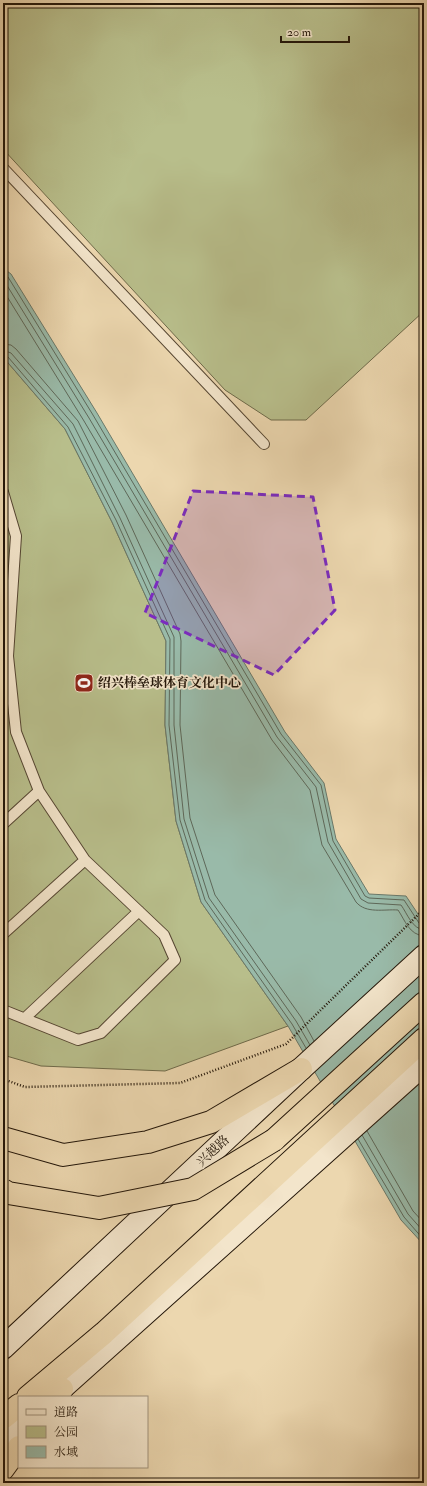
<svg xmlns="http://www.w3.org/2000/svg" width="427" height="1486" font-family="'IM FELL Double Pica','Noto Serif SC',serif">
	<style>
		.green { fill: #b8be8b; stroke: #6e6a4a }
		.water { fill: #99baa9; stroke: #6a7869 }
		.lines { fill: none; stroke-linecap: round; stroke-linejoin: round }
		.shore { stroke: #5e6859; stroke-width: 1 }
		.service-casing { stroke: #554632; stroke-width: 12 }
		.secondary-casing { stroke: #231609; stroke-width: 24 }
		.trunk-casing { stroke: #231609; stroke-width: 24 }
		.motorway-casing { stroke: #231609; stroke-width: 24 }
		.path { stroke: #231609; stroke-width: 2.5; stroke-dasharray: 1 2; stroke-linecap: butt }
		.service { stroke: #f3e5cb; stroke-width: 10 }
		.secondary { stroke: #f3e5cb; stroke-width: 22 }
		.trunk { stroke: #ecd7af; stroke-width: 22 }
		.motorway { stroke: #ecd7af; stroke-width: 22 }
		.trunk-bridge-casing { stroke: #231609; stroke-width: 24; stroke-linecap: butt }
		.trunk-bridge { stroke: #ecd7af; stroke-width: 22 }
		.marked { fill: #7b2cbf; fill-opacity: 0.2; stroke: #7b2cbf; stroke-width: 3; stroke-dasharray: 8 5; stroke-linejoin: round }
		.labels { text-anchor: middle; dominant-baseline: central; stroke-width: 3.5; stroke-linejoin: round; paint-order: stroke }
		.poi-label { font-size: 13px; font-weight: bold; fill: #231609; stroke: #f3e5cb; text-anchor: start }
		.street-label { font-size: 13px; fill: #231609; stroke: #f3e5cb }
	</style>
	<rect width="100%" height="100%" fill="#ecd7af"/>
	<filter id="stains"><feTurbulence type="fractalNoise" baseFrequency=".005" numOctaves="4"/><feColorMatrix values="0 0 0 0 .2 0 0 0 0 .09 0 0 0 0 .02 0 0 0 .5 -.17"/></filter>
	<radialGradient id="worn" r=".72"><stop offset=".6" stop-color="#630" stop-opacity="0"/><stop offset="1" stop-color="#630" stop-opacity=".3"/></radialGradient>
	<path class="green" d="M3,3H424V311L306,420H271L225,390L3,149Z
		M3,357L65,429L112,522L166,641L165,725L176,821L201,902L288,1026L165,1071L41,1066L3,1055Z"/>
	<path class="water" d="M3,268L11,274L97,413L285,732L324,783L336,839L369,894L406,896L424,923V1245L401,1220L288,1026L201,902L176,821L165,725L166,641L112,522L65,429L3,357Z"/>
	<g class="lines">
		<path class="shore" d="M3,273L8,277L93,415L281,734L321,785L333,841L365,896L369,898L404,900L419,923L424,925
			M3,279L89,418L277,737L316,787L328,842L361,899L368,903L401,905C407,913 412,929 424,930
			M3,290L84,421L272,740L310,790L322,845L356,902C366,914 384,909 398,910C405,920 409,935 424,936
			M3,344L11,345L16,349L78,421L126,515L180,634L181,641L180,725L190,818L215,895L301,1017L314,1041
			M3,350L11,353L73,424L120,518L174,637V725L184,819L209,898L296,1021L310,1045
			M3,355L8,357L68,427L116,520L170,639L169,725L180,820L205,900L292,1024L306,1048
			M367,1131L413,1211L424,1223
			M362,1135L408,1214L424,1232
			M358,1139L404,1217L424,1240"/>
		<g class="service-casing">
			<path id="service" d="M3,168L264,444
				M3,492L16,536L8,656L16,732L39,791L85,860L164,935L175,960L101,1033L78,1040L3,1010
				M3,824L39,791
				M3,934L85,860
				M25,1018L139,911"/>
		</g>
		<g class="secondary-casing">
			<path id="secondary" d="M3,1348L301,1069L424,956
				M52,1397L424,1064
				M3,1435L19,1422"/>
		</g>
		<g class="trunk-casing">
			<path id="trunk" d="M274,1140L424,1003
				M28,1397L104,1333L424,1039
				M3,1418L19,1405"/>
		</g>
		<g class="motorway-casing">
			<path id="motorway" d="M3,1138L63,1155L148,1142L211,1122L301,1069
				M56,1397L62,1389
				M3,1469L19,1447"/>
		</g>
		<path class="path" d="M3,1079L25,1087L180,1083L286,1044L424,909"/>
		<use href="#service" class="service"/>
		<use href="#secondary" class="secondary"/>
		<use href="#trunk" class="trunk"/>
		<use href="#motorway" class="motorway"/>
		<g class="trunk-bridge-casing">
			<path id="trunk-bridge" d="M3,1190L8,1193L99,1208L193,1189L274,1140"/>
		</g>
		<use href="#trunk-bridge" class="trunk-bridge"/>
	</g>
	<path class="marked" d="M193,491L313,497L335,610L274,675L145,613Z"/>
	<defs>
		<g id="stadium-square" transform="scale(1)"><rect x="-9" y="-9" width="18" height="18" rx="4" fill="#8f2418" stroke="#f3e5cb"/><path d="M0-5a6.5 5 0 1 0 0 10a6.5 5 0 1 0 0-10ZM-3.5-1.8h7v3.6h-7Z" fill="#fff"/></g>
	</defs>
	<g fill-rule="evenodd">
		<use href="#stadium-square" x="84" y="683"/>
	</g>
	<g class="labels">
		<g class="poi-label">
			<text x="98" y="683">绍兴棒垒球体育文化中心</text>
		</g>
		<g class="street-label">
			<text transform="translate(213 1151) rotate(-43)">兴越路</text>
		</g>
	</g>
	<rect width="427" height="1486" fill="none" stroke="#ecd7af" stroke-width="16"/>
	<rect x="4" y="4" width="419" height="1478" fill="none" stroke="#231609" stroke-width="2"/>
	<rect x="8" y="8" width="411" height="1470" fill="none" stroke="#231609"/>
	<rect x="18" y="1396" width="130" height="72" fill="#f3e5cb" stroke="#a0927d"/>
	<rect x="26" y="1409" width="20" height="6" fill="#f3e5cb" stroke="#a0927d"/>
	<text x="54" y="1416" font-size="12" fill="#231609">道路</text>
	<rect x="26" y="1426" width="20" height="12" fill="#b8be8b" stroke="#a0927d"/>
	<text x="54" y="1436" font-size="12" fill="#231609">公园</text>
	<rect x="26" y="1446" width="20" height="12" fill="#99baa9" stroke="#a0927d"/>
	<text x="54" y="1456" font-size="12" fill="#231609">水域</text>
	<path d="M281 36v6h68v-6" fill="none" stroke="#231609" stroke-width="2"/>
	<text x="287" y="36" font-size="12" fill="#231609" stroke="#f3e5cb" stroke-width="3" paint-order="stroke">20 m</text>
	<rect width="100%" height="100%" filter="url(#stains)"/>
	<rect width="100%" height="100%" fill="url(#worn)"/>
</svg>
